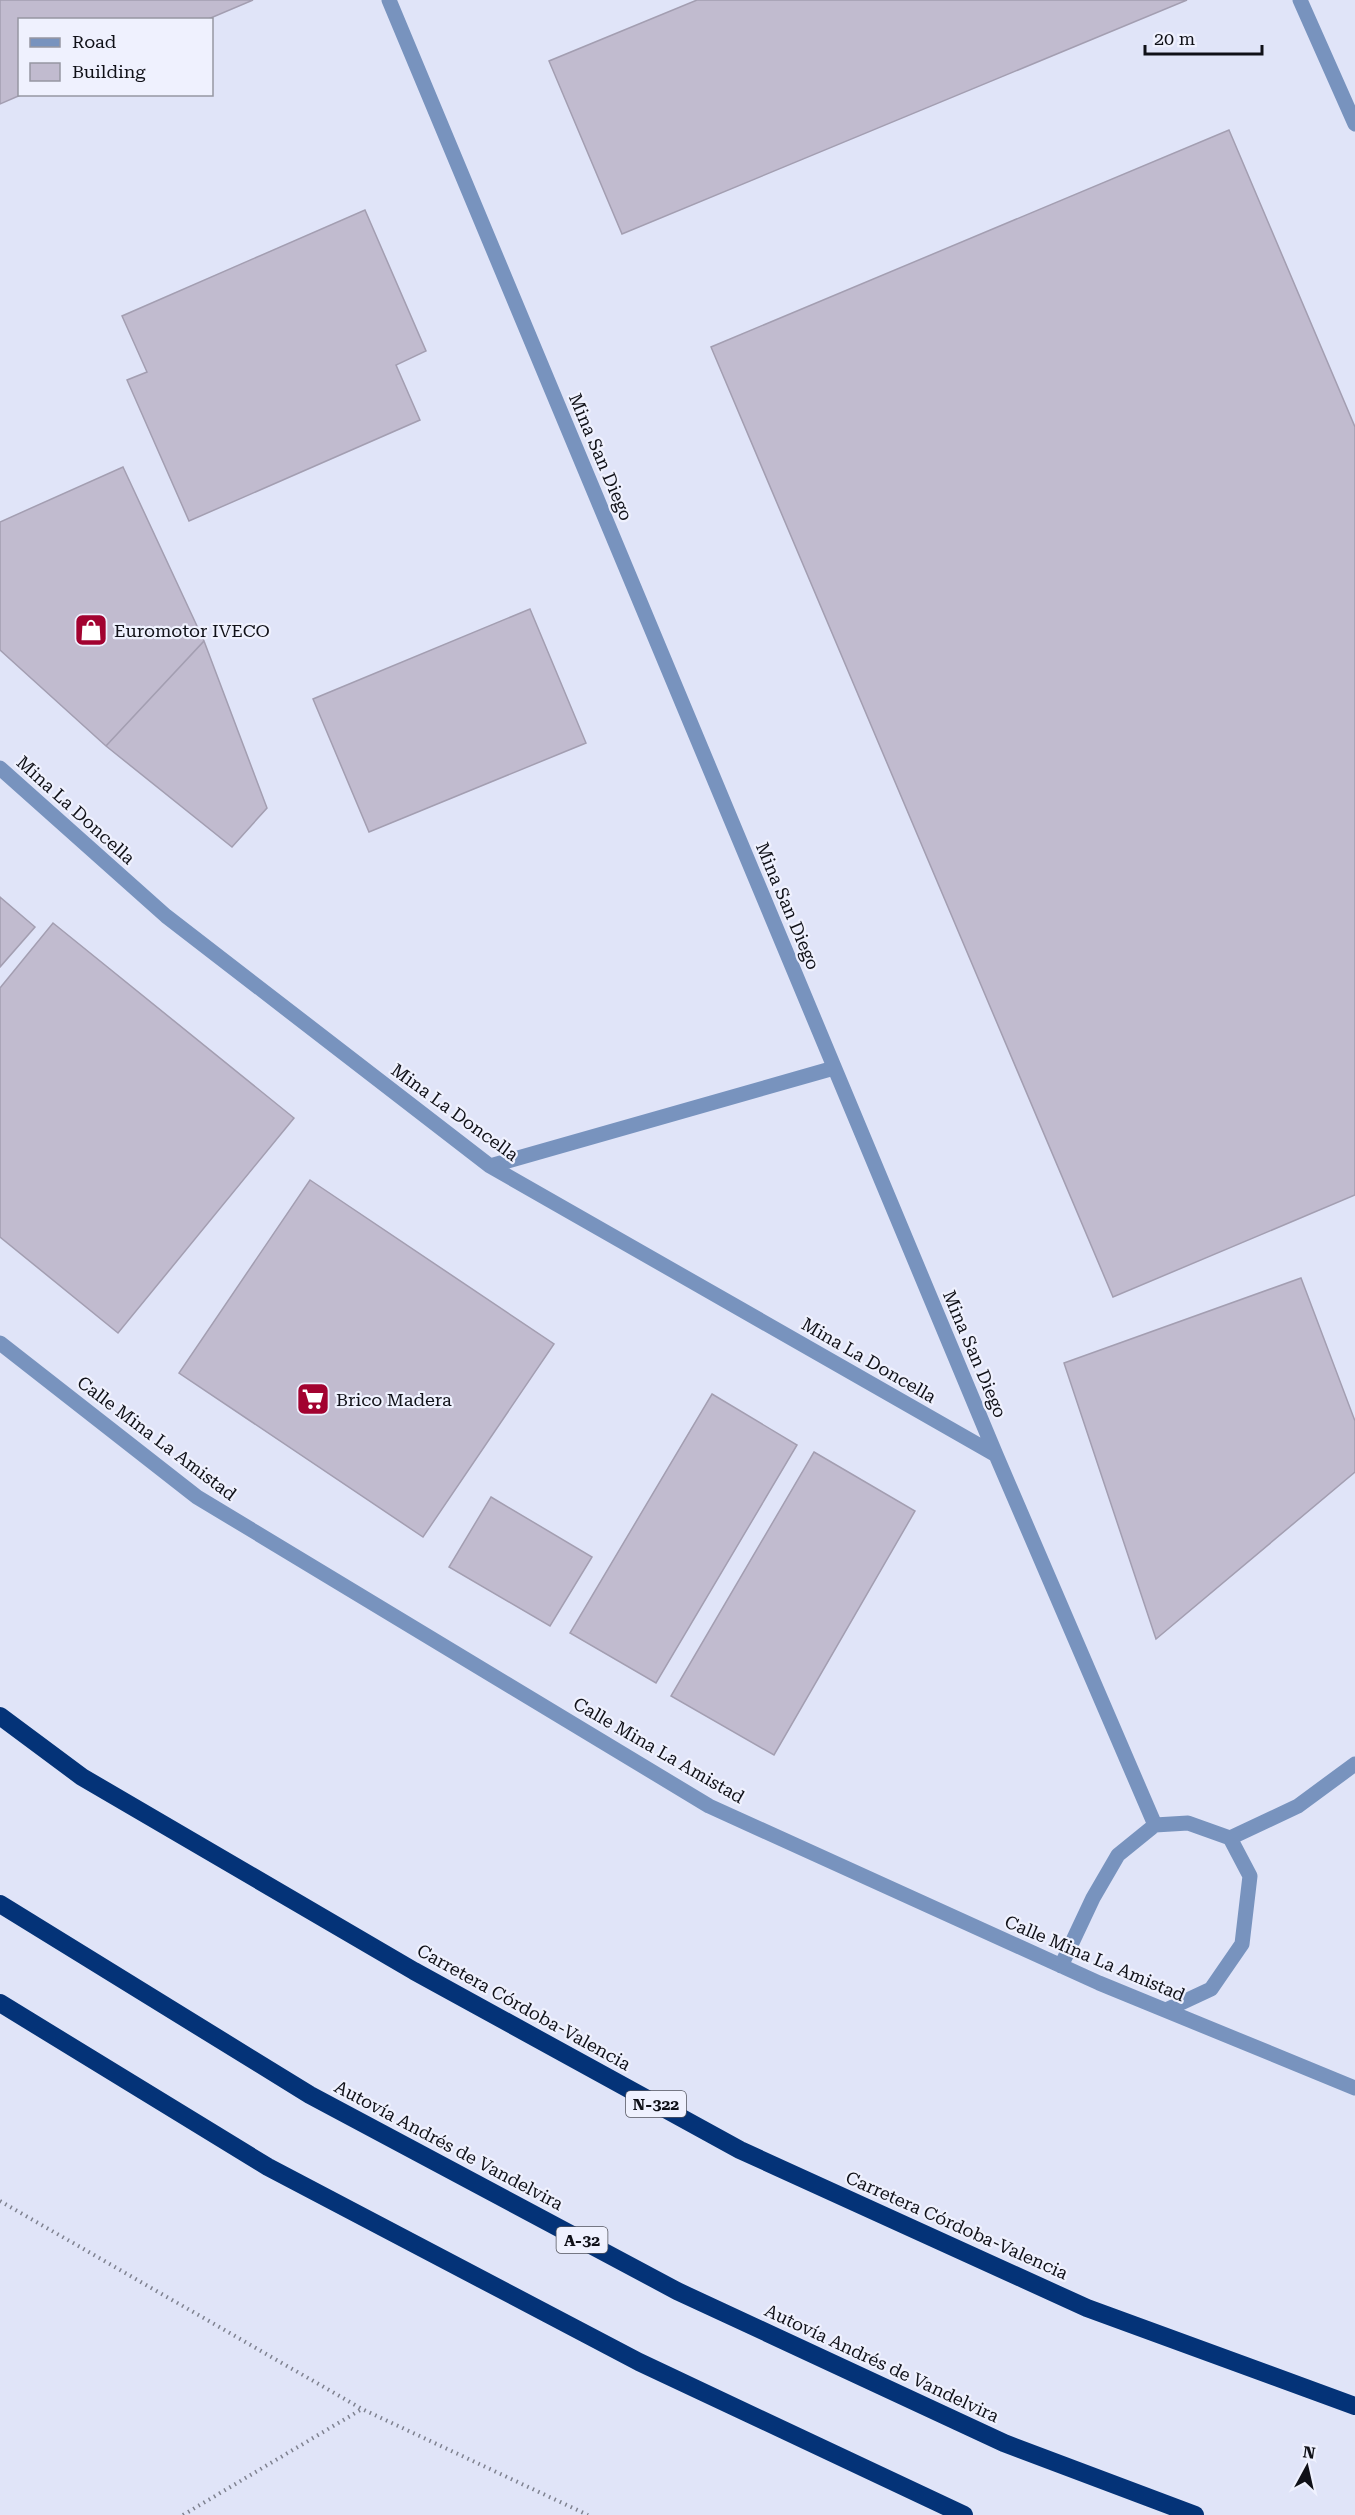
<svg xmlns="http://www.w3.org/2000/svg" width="1355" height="2515" font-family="'Roboto Serif',serif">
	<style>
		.building { fill: #c1bbcf; stroke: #a39eb1; stroke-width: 1.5 }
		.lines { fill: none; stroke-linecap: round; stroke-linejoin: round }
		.path { stroke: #7f8290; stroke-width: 4; stroke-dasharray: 1.5 4.5; stroke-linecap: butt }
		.minor { stroke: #7893be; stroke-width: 15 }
		.highway { stroke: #043378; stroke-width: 18 }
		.labels { text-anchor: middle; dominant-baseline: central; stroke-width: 4.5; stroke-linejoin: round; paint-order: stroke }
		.shield { fill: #eff1fe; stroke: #53545d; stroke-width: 1.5 }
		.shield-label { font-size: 16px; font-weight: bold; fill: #101118 }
		.street-label { font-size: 18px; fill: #101118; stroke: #eff1fe }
		.poi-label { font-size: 18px; fill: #101118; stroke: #eff1fe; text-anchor: start }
	</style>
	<rect width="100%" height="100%" fill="#e0e4f8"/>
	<path class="building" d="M0,0H253L206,20H20V94H23L0,104Z
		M697,0H1187L622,234L549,61Z
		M1229,130L1355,427V1195L1113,1297L711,347Z
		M365,210L426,351L396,365L420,420L189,521L127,380L147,372L122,316Z
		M123,467L204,641L106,746L0,650V522Z
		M530,609L586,743L369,832L313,699Z
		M204,641L267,808L232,847L106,746Z
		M0,897L35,927L0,967Z
		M53,923L294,1118L118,1333L0,1237V988Z
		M310,1180L554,1344L423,1537L179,1373Z
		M1301,1278L1355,1421V1472L1156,1639L1064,1363Z
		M712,1394L797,1445L656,1683L570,1633Z
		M814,1452L915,1511L774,1755L671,1696Z
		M491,1497L592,1557L550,1626L449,1567Z"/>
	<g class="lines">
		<path class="path" d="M0,2201L362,2409L588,2515
			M183,2515L362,2409"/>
		<path class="minor" d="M389,0L996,1455L1155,1825
			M1300,0L1355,124
			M0,768L166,916L490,1166L996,1455
			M490,1166L834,1068
			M0,1343L197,1497L709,1806L1099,1983L1355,2088
			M1230,1838L1298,1806L1355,1764
			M1061,1966L1093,1898L1118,1855L1155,1825L1188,1823L1230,1838L1250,1876L1242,1944L1211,1989L1166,2010"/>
		<path class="highway" d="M0,1716L82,1777L414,1971L740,2150L1087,2308L1355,2406
			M0,1904L310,2095L677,2291L1004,2443L1195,2515
			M0,2003L268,2167L639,2362L964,2515"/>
	</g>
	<defs>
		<g id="shop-square" transform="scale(1.725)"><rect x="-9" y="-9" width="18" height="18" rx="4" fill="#a20230" stroke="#eff1fe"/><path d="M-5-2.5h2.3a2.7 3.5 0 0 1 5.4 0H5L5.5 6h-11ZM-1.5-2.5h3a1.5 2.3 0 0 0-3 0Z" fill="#fff"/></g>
		<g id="supermarket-square" transform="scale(1.725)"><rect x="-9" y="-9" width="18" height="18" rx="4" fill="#a20230" stroke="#eff1fe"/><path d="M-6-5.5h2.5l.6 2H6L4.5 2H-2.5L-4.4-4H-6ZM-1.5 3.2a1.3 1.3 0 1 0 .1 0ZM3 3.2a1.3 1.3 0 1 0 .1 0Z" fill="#fff"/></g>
	</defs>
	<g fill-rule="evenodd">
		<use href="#shop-square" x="91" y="630"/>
		<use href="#supermarket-square" x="313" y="1399"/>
	</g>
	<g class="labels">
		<g class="shield">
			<rect x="626" y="2091" width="60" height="26" rx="4.5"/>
			<rect x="556.5" y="2227" width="51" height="26" rx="4.5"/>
		</g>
		<g class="shield-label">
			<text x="656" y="2104">N-322</text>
			<text x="582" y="2240">A-32</text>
		</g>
		<g class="street-label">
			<text transform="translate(601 457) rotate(67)">Mina San Diego</text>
			<text transform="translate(76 810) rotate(42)">Mina La Doncella</text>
			<text transform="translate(788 906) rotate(67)">Mina San Diego</text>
			<text transform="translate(455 1112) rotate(36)">Mina La Doncella</text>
			<text transform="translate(975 1354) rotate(67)">Mina San Diego</text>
			<text transform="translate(869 1360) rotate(30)">Mina La Doncella</text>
			<text transform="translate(157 1438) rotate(37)">Calle Mina La Amistad</text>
			<text transform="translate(659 1750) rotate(30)">Calle Mina La Amistad</text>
			<text transform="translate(1095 1958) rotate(23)">Calle Mina La Amistad</text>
			<text transform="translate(524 2007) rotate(29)">Carretera Córdoba-Valencia</text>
			<text transform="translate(449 2145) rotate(28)">Autovía Andrés de Vandelvira</text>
			<text transform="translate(957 2225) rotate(24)">Carretera Córdoba-Valencia</text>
			<text transform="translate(882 2363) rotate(25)">Autovía Andrés de Vandelvira</text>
		</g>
		<g class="poi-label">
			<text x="114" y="630">Euromotor IVECO</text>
			<text x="336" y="1399">Brico Madera</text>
		</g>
	</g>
	<rect x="18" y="18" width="195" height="78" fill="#eff1fe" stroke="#9697a2" stroke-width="1.5"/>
	<rect x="30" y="38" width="30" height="9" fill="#7893be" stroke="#9697a2" stroke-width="1.5"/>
	<text x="72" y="48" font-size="18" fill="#101118">Road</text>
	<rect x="30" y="63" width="30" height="18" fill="#c1bbcf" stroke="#9697a2" stroke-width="1.5"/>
	<text x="72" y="78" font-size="18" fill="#101118">Building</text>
	<g transform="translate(1307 2467) rotate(8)" stroke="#eff1fe" stroke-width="4.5" paint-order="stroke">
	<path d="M0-4.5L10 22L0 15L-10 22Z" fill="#101118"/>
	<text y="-9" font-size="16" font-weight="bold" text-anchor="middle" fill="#101118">N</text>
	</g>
	<path d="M1145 45v9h117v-9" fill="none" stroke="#101118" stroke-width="3"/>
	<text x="1154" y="45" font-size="18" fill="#101118" stroke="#eff1fe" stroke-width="4.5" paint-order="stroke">20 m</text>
</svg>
